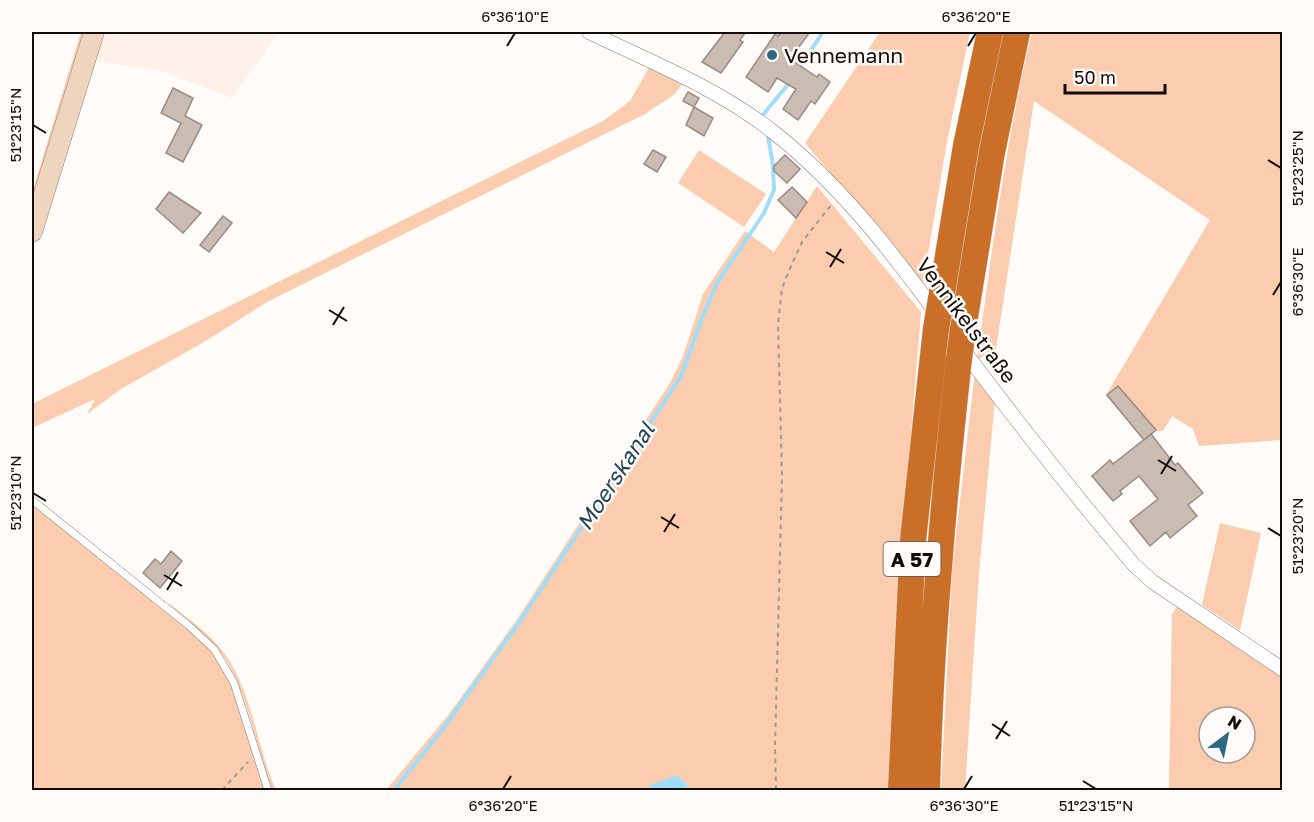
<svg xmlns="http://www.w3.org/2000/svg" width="1314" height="822" font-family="'Golos Text',sans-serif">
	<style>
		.built { fill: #fff1e9 }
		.green { fill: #fbccae; fill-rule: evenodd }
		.water { fill: #9fddfb }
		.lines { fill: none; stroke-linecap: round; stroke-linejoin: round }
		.stream { stroke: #9fddfb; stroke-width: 4 }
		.building { fill: #cabcb3; stroke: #988b82; stroke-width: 1.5 }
		.service-casing { stroke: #897c74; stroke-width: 8 }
		.minor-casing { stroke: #897c74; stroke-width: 15 }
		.secondary-casing { stroke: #897c74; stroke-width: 21 }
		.motorway-casing { stroke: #d9d8d8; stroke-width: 27 }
		.path { stroke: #9e9a98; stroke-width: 2; stroke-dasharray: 4.5 4.5; stroke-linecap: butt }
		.service { stroke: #fff; stroke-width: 7 }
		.minor { stroke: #fff; stroke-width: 14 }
		.secondary { stroke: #efd4be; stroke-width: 20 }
		.motorway { stroke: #ca6f28; stroke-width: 26 }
		.motorway-bridge-casing { stroke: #d9d8d8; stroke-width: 27; stroke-linecap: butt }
		.motorway-bridge { stroke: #ca6f28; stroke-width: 26 }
		.ticks { fill: none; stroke: #120d0a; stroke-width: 2 }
		.poi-dot { fill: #2e6881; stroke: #fefbf9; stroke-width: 2 }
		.labels { text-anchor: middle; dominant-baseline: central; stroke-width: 5; stroke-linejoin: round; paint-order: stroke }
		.shield { fill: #fefbf9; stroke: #595452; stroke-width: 1.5 }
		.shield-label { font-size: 20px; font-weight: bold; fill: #120d0a }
		.poi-label { font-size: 21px; fill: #120d0a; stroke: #fefbf9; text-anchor: start }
		.street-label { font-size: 21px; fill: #120d0a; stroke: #fefbf9 }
		.water-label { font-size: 22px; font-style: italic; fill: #1f4454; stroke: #fefbf9 }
		.neatline { fill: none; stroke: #120d0a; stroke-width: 2 }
		.ticks-label { font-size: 15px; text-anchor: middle; fill: #120d0a }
	</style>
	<rect width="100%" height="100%" fill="#fefbf9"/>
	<path class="built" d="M103,32H279L232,98L165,72L94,61Z"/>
	<path class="green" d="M81,32H88L32,212V193Z
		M880,32H970L948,136L923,283L805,143Z
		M1032,32H1282V440L1199,446L1193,429L1172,416L1163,431H1155L1144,441L1106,395L1210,220L1034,101L996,349L977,360C992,250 1006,140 1032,32Z
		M650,66L682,84L675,94L645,114L267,302L204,342L121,389L87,414L95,399L32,428V404L603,121L630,101Z
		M699,150L766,194L744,227L678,183Z
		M817,186L921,312L902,540L891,790H691L681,778L650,785L647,790H386L449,714L516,621L670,383L683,356L703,294L745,231L774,252Z
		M975,372L995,399L979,573L965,790H941L952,571Z
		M32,503L187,627L212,651L227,675L235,695L265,790H32Z
		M1220,523L1261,533L1240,630L1202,605Z
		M170,604C190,620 212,635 227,657C253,696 257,748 276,790H271C259,752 246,691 225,658C214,643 173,613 170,604Z
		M1183,607L1282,674V790H1169L1172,614L1176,608ZM1209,717H1245V753H1209Z"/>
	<path class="water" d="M675,776L681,778L691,790H647L650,785Z"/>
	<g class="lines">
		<path class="stream" d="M799,68L823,32
			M762,116L790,82
			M394,790L442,730L518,624L681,376L702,318L717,283L764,213L774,190L773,165L768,136"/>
	</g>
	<path class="building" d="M725,32H746L740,40L743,42L721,73L702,62Z
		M782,32H810L790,59L817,77L819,74L830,82L815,104L811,101L798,120L783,109L796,89L777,78L768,92L746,77L775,34L778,36Z
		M173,88L193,98L185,116L202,125L183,162L166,153L181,123L161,113Z
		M688,92L699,98L694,107L683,101Z
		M694,107L713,118L704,136L686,125Z
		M653,150L666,157L657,172L644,164Z
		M785,155L800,169L787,183L774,171V166Z
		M792,187L807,202L796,218L778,200Z
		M169,192L201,213L183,233L156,209Z
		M223,216L232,223L209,252L200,245Z
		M1118,386L1156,430L1144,440L1107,395Z
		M1151,434L1175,465L1178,463L1203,493L1188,505L1197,516L1170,538L1166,532L1150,546L1130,521L1158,499L1139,476L1120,491L1122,494L1113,501L1092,476L1110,460L1113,464Z
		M171,551L182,561L160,588L143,573L155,559L161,564Z"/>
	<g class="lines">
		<g class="service-casing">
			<path id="service" d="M32,500L188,625L214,649L234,683L268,790"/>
		</g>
		<g class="minor-casing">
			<path id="minor" d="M589,32C651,62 717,88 772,131C853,194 913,281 973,363C1025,432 1078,499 1134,565L1153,582L1282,669"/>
		</g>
		<g class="secondary-casing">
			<path id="secondary" d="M32,232L94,32"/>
		</g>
		<g class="motorway-casing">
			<path id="motorway" d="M941,299L966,146L990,32
				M963,329L992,152L1017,32
				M901,790L913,540L936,329
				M927,790C930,646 943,503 959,359"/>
		</g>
		<path class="path" d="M222,790L248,762
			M776,790L775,747L782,477L778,324L782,288L791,266L802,242L831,205"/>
		<use href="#service" class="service"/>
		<use href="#minor" class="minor"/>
		<use href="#secondary" class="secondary"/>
		<use href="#motorway" class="motorway"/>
		<g class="motorway-bridge-casing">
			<path id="motorway-bridge" d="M936,329L941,299
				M959,359L963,329"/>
		</g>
		<use href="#motorway-bridge" class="motorway-bridge"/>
	</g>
	<path class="ticks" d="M507,46L515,33M968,46L976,33M33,125L46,133M1268,160L1281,168M826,252L844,263M830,267L841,249M1273,295L1281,282M329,310L347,321M333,325L344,307M1158,460L1176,471M1161,474L1172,456M33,493L46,501M661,517L679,528M1268,528L1281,536M664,532L675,514M164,575L182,586M167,590L178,572M992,724L1010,736M996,739L1007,721M1083,781L1096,789M503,789L511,776M964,789L972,776"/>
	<circle class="poi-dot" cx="772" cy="55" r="6"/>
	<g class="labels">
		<rect class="shield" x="883.5" y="542" width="57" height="34" rx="4.5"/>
		<g class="shield-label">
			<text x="912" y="559">A 57</text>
		</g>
		<g class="poi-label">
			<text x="784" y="55">Vennemann</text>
		</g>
		<g class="street-label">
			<text transform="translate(967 320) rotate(53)">Vennikelstraße</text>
		</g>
		<g class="water-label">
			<text transform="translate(615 476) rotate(-57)">Moerskanal</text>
		</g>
	</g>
	<rect width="1314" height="822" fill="none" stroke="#fefbf9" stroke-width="66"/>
	<g transform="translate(1227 735) rotate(32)"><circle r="28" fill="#fefbf9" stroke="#a09c99" stroke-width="1.5"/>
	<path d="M0-4.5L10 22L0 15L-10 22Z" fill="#2e6881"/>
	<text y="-9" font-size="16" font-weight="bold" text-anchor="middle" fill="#120d0a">N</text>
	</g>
	<path d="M1065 84v9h100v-9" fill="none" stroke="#120d0a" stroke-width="3"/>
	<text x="1074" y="84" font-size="18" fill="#120d0a" stroke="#fefbf9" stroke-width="4.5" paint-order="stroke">50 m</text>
	<rect x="33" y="33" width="1248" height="756" class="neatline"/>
	<g class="ticks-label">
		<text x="515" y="22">6°36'10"E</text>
		<text x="976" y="22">6°36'20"E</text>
		<text transform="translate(16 125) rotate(-90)" y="5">51°23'15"N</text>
		<text transform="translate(1298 168) rotate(-90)" y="5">51°23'25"N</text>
		<text transform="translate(1298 282) rotate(-90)" y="5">6°36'30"E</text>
		<text transform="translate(16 493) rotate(-90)" y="5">51°23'10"N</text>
		<text transform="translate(1298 536) rotate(-90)" y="5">51°23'20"N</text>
		<text x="503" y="811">6°36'20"E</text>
		<text x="964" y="811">6°36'30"E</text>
		<text x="1096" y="811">51°23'15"N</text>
	</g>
</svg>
